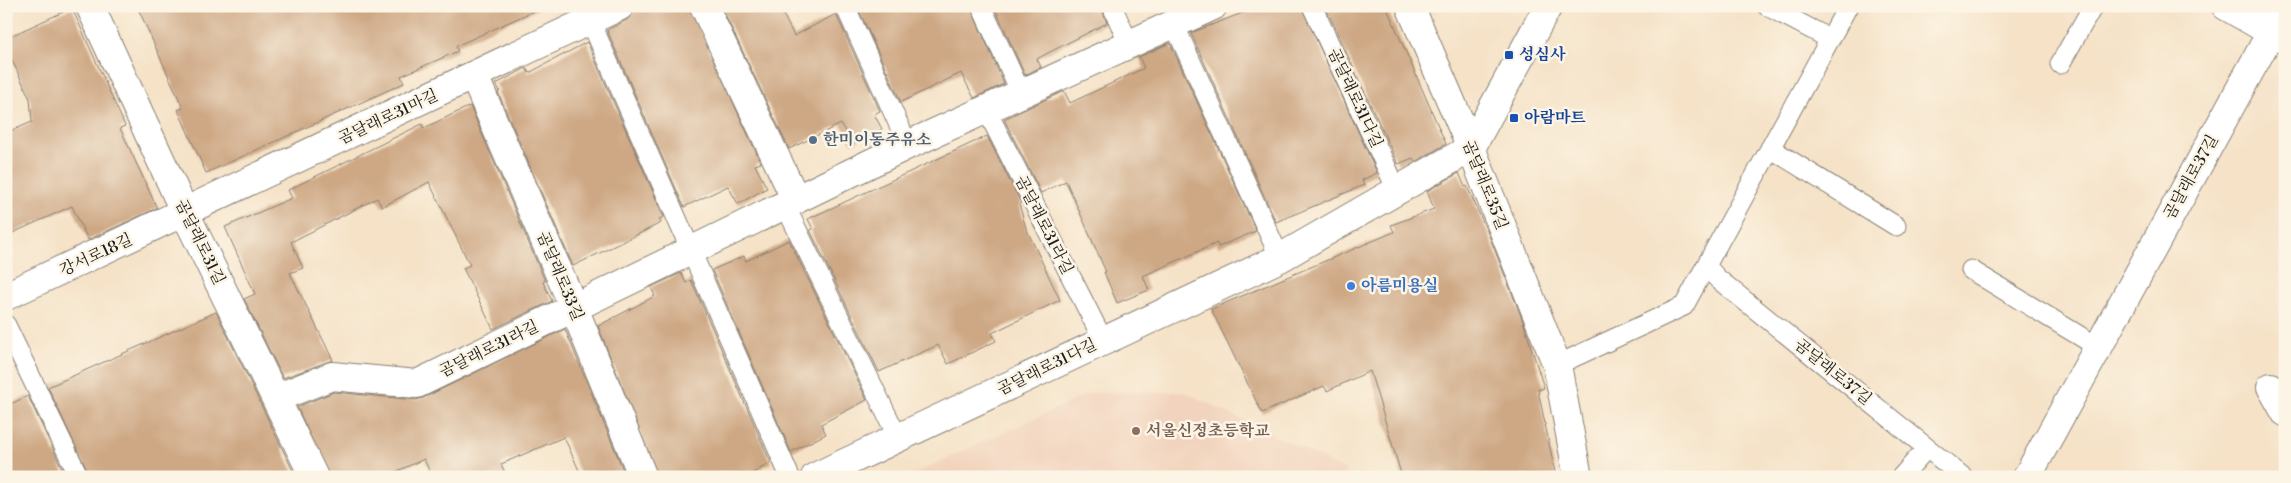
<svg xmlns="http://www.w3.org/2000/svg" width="2291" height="483" font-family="'Libre Bodoni','Noto Serif KR',serif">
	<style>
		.built { fill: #f2d4be }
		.building { fill: #cea885 }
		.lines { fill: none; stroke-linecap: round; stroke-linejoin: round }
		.lane-casing { stroke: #887f72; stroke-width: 21 }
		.street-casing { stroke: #887f72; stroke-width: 30 }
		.lane { stroke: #fff; stroke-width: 19 }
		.street { stroke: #fff; stroke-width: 28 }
		.transit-dot { fill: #1a4fb4; stroke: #fcf5e5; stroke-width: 2 }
		.service-dot { fill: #5c6f8a; stroke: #fcf5e5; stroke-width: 2 }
		.shop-dot { fill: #3f7fe0; stroke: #fcf5e5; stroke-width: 2 }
		.education-dot { fill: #8d6e63; stroke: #fcf5e5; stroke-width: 2 }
		.labels { text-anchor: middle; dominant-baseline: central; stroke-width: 5; stroke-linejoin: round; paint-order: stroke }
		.transit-label { font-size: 16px; font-weight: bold; fill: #164399; stroke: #fcf5e5; text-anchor: start }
		.street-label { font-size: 16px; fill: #1c1c1c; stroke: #fcf5e5 }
		.service-label { font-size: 16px; font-weight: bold; fill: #4e5e75; stroke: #fcf5e5; text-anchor: start }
		.shop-label { font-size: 16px; font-weight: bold; fill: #366cbe; stroke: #fcf5e5; text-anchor: start }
		.education-label { font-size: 16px; font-weight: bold; fill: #785e54; stroke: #fcf5e5; text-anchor: start }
	</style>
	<rect width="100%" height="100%" fill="#fcf5e5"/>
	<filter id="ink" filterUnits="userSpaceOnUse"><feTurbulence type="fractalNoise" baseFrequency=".02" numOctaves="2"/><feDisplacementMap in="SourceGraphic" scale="10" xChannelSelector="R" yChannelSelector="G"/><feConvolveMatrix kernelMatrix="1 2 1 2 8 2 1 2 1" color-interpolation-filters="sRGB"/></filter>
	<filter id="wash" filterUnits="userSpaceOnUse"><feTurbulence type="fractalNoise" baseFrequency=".0096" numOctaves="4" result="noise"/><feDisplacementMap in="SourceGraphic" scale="20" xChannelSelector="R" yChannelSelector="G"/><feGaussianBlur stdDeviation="1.12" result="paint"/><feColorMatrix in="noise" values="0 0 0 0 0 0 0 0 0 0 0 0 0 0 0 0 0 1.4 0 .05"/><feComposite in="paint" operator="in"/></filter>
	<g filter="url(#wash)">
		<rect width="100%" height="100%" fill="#f5e2c7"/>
		<path class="built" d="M1185,392L1345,470L1348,477H907L1090,393Z"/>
		<g id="blocks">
			<path class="building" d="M137,6H545L456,46L458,51L401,76L404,83L206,173L178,110L183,108Z
				M643,6H689L761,163L755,165L767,188L738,204L728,186L684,207L607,30L627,20L634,11Z
				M721,6H779L794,36L836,14L880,111L874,114L882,129L852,144L841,124L789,149Z
				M857,6H970L1004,84L974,98L961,73L901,102Z
				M994,6H1101L1107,23L1046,54L1037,59L1041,67L1025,75Z
				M1260,6H1301L1377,173L1362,180L1364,185L1276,222L1191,33Z
				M1325,6H1386L1446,144L1415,162L1413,158L1398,164Z
				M72,8L125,126L120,128L157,208L88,240L72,206L6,236V133L32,122L30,99L6,47V38Z
				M587,42L664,217L659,219L661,223L573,266L498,92L500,91L496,84L526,68L529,73Z
				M1170,43L1256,231L1218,247L1217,243L1143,276L1149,290L1117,303L1104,272H1106L1066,181L1041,193L1004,119L1064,91L1070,103L1144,68L1139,57Z
				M470,106L545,281L543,282L552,301L493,329L463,268L470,265L429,182L382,207L377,198L291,242L303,268L290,273L333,360L283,378L244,299L255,294L225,227L292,198L288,190L422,124L424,128Z
				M987,136L1021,203L1019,204L1026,228L1060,300L992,333L996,341L948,364L938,345L879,372L810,230L813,229L808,219Z
				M1459,173L1465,187L1467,186L1490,238L1523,321L1544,388L1538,390L1556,477H1402L1370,371L1327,391L1324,386L1262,413L1211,309L1394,232L1391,225L1434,209L1427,191Z
				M789,240L867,400L821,424L826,434L791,452L712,270L744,256L746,261Z
				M681,273L686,283L691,280L771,463L745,477H658L598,326L655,296L651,287Z
				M216,312L296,477H90L48,387Z
				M565,329L626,477H582L564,437L501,464L507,477H432L424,459L384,477H329L297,407L334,392L416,400L423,398Z
				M28,396L66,477H6V406Z"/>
		</g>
	</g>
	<g filter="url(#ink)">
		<use href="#blocks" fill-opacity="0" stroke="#887f72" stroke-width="1"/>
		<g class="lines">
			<g class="lane-casing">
				<path id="lane" d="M845,6L908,145
					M981,6L1021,93
					M1112,6L1129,44
					M1312,6L1397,190
					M1767,6L1830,39
					M590,20L790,477
					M1174,24L1280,258
					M2060,64L2093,6
					M986,109L1103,340
					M1770,148L1896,226
					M785,205L898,438
					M1706,266L1718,279L1963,477
					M1971,270L2098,347
					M6,325L79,477
					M1557,365L1684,306L1848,6
					M1901,477L1927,448"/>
			</g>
			<g class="street-casing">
				<path id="street" d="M90,6L185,213L314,477
					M704,6L796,200
					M1410,6L1471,148L1557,365L1578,477
					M2226,6L2285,40
					M474,76L574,308L643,477
					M1471,148L1548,6
					M6,296L620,6
					M2271,387L2285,412
					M276,398L332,376L417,384L908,145L1213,6
					M815,477L1280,258L1471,148
					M2027,477L2285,7"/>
			</g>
			<use href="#lane" class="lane"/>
			<use href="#street" class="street"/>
		</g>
	</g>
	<g class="transit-dot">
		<rect x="1504" y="50" width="10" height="10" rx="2.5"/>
		<rect x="1509" y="113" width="10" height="10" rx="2.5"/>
	</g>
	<circle class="service-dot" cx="813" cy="140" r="5"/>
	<circle class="shop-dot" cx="1351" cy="286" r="5"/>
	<circle class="education-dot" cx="1136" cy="431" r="5"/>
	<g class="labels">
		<g class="transit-label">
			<text x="1519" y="55">성심사</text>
			<text x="1524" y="118">아람마트</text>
		</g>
		<g class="street-label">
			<text transform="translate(1355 98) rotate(65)">곰달래로31다길</text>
			<text transform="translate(388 117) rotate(-25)">곰달래로31마길</text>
			<text transform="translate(2191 177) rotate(-61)">곰달래로37길</text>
			<text transform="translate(1485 185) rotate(68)">곰달래로35길</text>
			<text transform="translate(1044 225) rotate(63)">곰달래로31라길</text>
			<text transform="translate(200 242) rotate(64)">곰달래로31길</text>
			<text transform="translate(96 255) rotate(-25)">강서로18길</text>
			<text transform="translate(560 276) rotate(67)">곰달래로33길</text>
			<text transform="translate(489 349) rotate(-26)">곰달래로31라길</text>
			<text transform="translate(1047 367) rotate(-26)">곰달래로31다길</text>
			<text transform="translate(1833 372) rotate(39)">곰달래로37길</text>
		</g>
		<g class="service-label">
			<text x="823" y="140">한미이동주유소</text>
		</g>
		<g class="shop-label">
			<text x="1361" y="286">아름미용실</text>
		</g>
		<g class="education-label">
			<text x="1146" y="431">서울신정초등학교</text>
		</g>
	</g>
	<rect width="2291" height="483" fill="none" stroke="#fcf5e5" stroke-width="25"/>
</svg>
